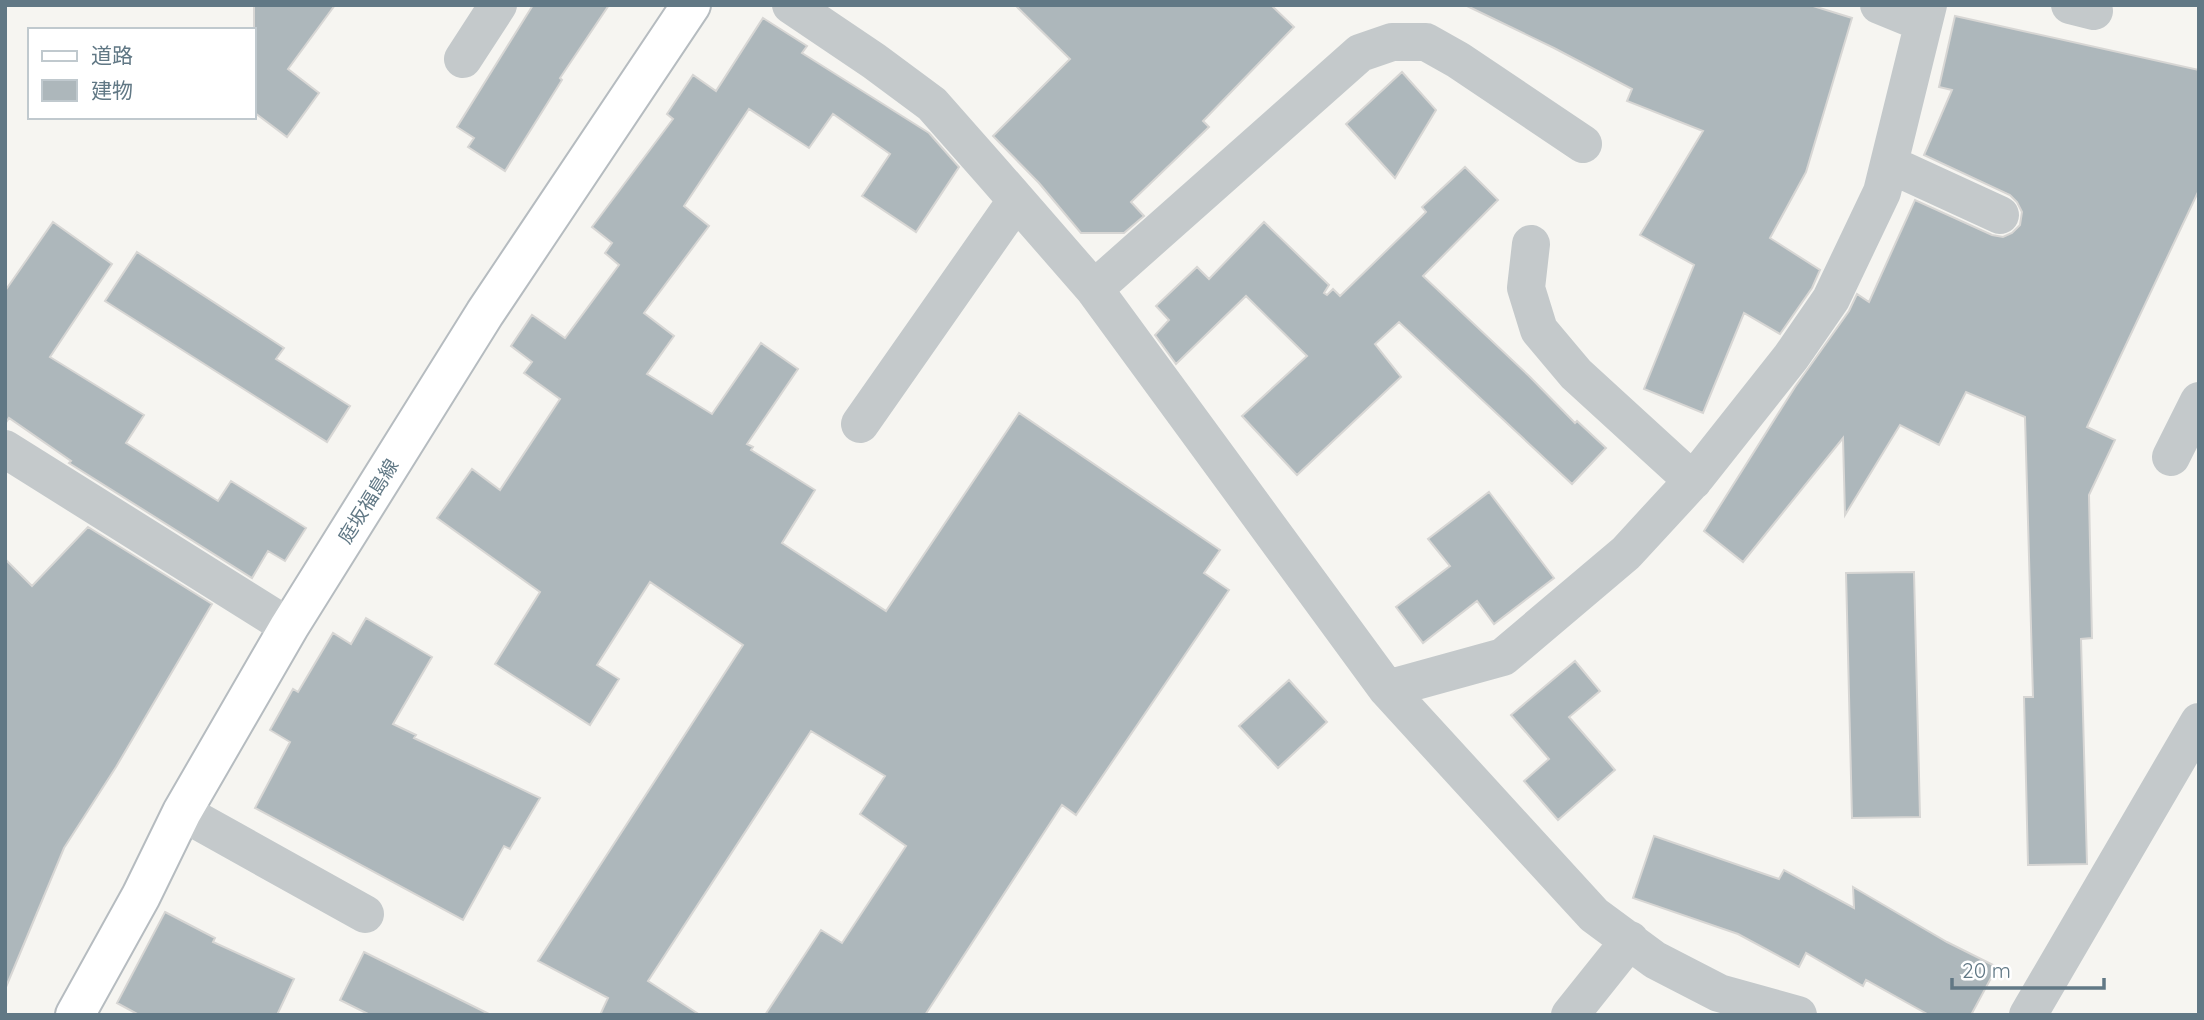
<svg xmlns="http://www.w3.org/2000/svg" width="2204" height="1020" font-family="Quicksand,'Noto Sans JP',sans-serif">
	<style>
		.building { fill: #adb7bb; stroke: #d7d6d4; stroke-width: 2 }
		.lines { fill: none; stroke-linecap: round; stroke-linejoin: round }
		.secondary-casing { stroke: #b6bcc0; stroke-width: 42 }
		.street { stroke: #c4c9cb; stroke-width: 38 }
		.secondary { stroke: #fff; stroke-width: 38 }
		.labels { text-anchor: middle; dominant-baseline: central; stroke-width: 7; stroke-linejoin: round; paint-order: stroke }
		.street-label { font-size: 19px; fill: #617885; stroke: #fff }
	</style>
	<rect width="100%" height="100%" fill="#f6f5f1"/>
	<path class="building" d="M254,5H335L288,69L319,93L287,137L255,113L254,115Z
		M533,5H609L560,78L562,80L505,171L468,147L474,138L457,127Z
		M1015,5H1271L1294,27L1203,121L1209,127L1131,202L1144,216L1124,233H1081L1039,183L993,136L1070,59Z
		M1465,5H1810L1852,18L1806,172L1770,238L1820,270L1812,288L1780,334L1744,313L1703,413L1644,389L1694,265L1640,235L1703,131L1627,101L1632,89L1554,48Z
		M1955,16L2199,70V190L2087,427L2115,440L2089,495L2092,638L2081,639L2087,864L2028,865L2024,697H2033L2025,417L1966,392L1939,445L1900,425L1845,515L1843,438L1743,562L1704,531L1795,387L1849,311L1857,294L1869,302L1915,200L1992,235L2003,237L2012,233L2020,225L2022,212L2017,202L2010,195L1924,155L1952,90L1939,87Z
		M763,18L807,46L802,53L929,133L959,167L916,232L862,196L890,154L833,114L809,148L749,109L684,206L709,226L644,313L674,336L647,374L712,414L761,343L798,369L747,444L753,447L751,450L815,490L782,543L886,611L1019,413L1220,550L1204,573L1229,590L1076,815L1062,805L925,1015H765L821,930L842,943L906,846L860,814L885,776L811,731L648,981L700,1015H600L608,998L538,961L743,645L650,582L597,665L619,679L590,725L495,664L540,592L437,518L472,469L500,490L560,399L524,373L532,362L511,346L532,315L565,338L619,265L605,253L612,243L592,227L673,119L667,114L693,75L716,91Z
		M1402,72L1436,110L1395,178L1346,124Z
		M1465,167L1498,200L1423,276L1529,376L1575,423L1577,421L1606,448L1572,484L1399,322L1375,344L1401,377L1297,475L1242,416L1307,356L1246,296L1176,364L1155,335L1169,320L1156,306L1197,267L1209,279L1264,222L1329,285L1324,293L1327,295L1333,289L1340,296L1421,217L1426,212L1422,207Z
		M53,222L112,264L50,357L144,415L126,443L218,501L231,481L306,528L285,561L268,551L252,578L69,463L71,461L9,418L5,424V291Z
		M137,252L284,348L276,359L350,406L327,442L105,301Z
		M1489,492L1554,578L1494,624L1477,601L1423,643L1396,607L1450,566L1428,539Z
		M88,527L212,604L116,767L64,848L6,987L5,559L32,586Z
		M1914,572L1920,817L1852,818L1846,573Z
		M366,618L432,657L393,724L416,735L414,738L540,798L510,849L504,846L463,920L255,808L290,742L270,730L293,689L298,692L333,633L351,644Z
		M1575,661L1600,691L1569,717L1615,770L1558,820L1524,781L1549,759L1511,715Z
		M1289,680L1327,722L1278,768L1239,726Z
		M1654,836L1779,879L1784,870L1854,908L1853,887L1947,942L1997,967L1971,1015H1929L1866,980L1863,986L1806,953L1799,967L1738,934L1633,898Z
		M165,912L215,938L213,942L294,979L277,1015H139L117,1003Z
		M364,952L491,1015H370L340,1000Z"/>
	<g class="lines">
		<g class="secondary-casing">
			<path id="secondary" d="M75,1015L141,896L182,812L289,627L485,313L691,5"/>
		</g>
		<path class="street" d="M791,5L874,61L932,104L992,172L1094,289L1387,689L1594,915L1655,960L1719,993L1798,1015
			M1879,5L1923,23
			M2070,5L2094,11
			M463,59L498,5
			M1889,164L2000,215
			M1531,244L1526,288L1539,330L1576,374L1693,481
			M1094,289L1360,53L1392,42H1426L1458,60L1583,144
			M860,424L1016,201
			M5,449L289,627
			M2171,457L2199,401
			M1387,689L1503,657L1626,553L1696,477L1791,357L1831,299L1882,192L1928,5
			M182,812L365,914
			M1570,1015L1630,940
			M2028,1015L2199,722"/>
		<use href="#secondary" class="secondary"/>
	</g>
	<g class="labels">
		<g class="street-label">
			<text transform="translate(368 501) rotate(-58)">庭坂福島線</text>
		</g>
	</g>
	<rect width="2204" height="1020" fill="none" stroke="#617885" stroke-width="14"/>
	<rect x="28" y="28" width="228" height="91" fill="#ffffff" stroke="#c0c9ce" stroke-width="2"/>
	<rect x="42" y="51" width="35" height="10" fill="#ffffff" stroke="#c0c9ce" stroke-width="2"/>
	<text x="91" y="63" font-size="21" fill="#617885">道路</text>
	<rect x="42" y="80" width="35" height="21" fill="#adb7bb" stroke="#c0c9ce" stroke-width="2"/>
	<text x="91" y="98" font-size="21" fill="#617885">建物</text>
	<path d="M1952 978v10h152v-10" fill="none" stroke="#617885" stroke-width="3.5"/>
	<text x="1962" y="978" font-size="21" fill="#617885" stroke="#ffffff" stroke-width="5" paint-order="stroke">20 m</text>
</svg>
